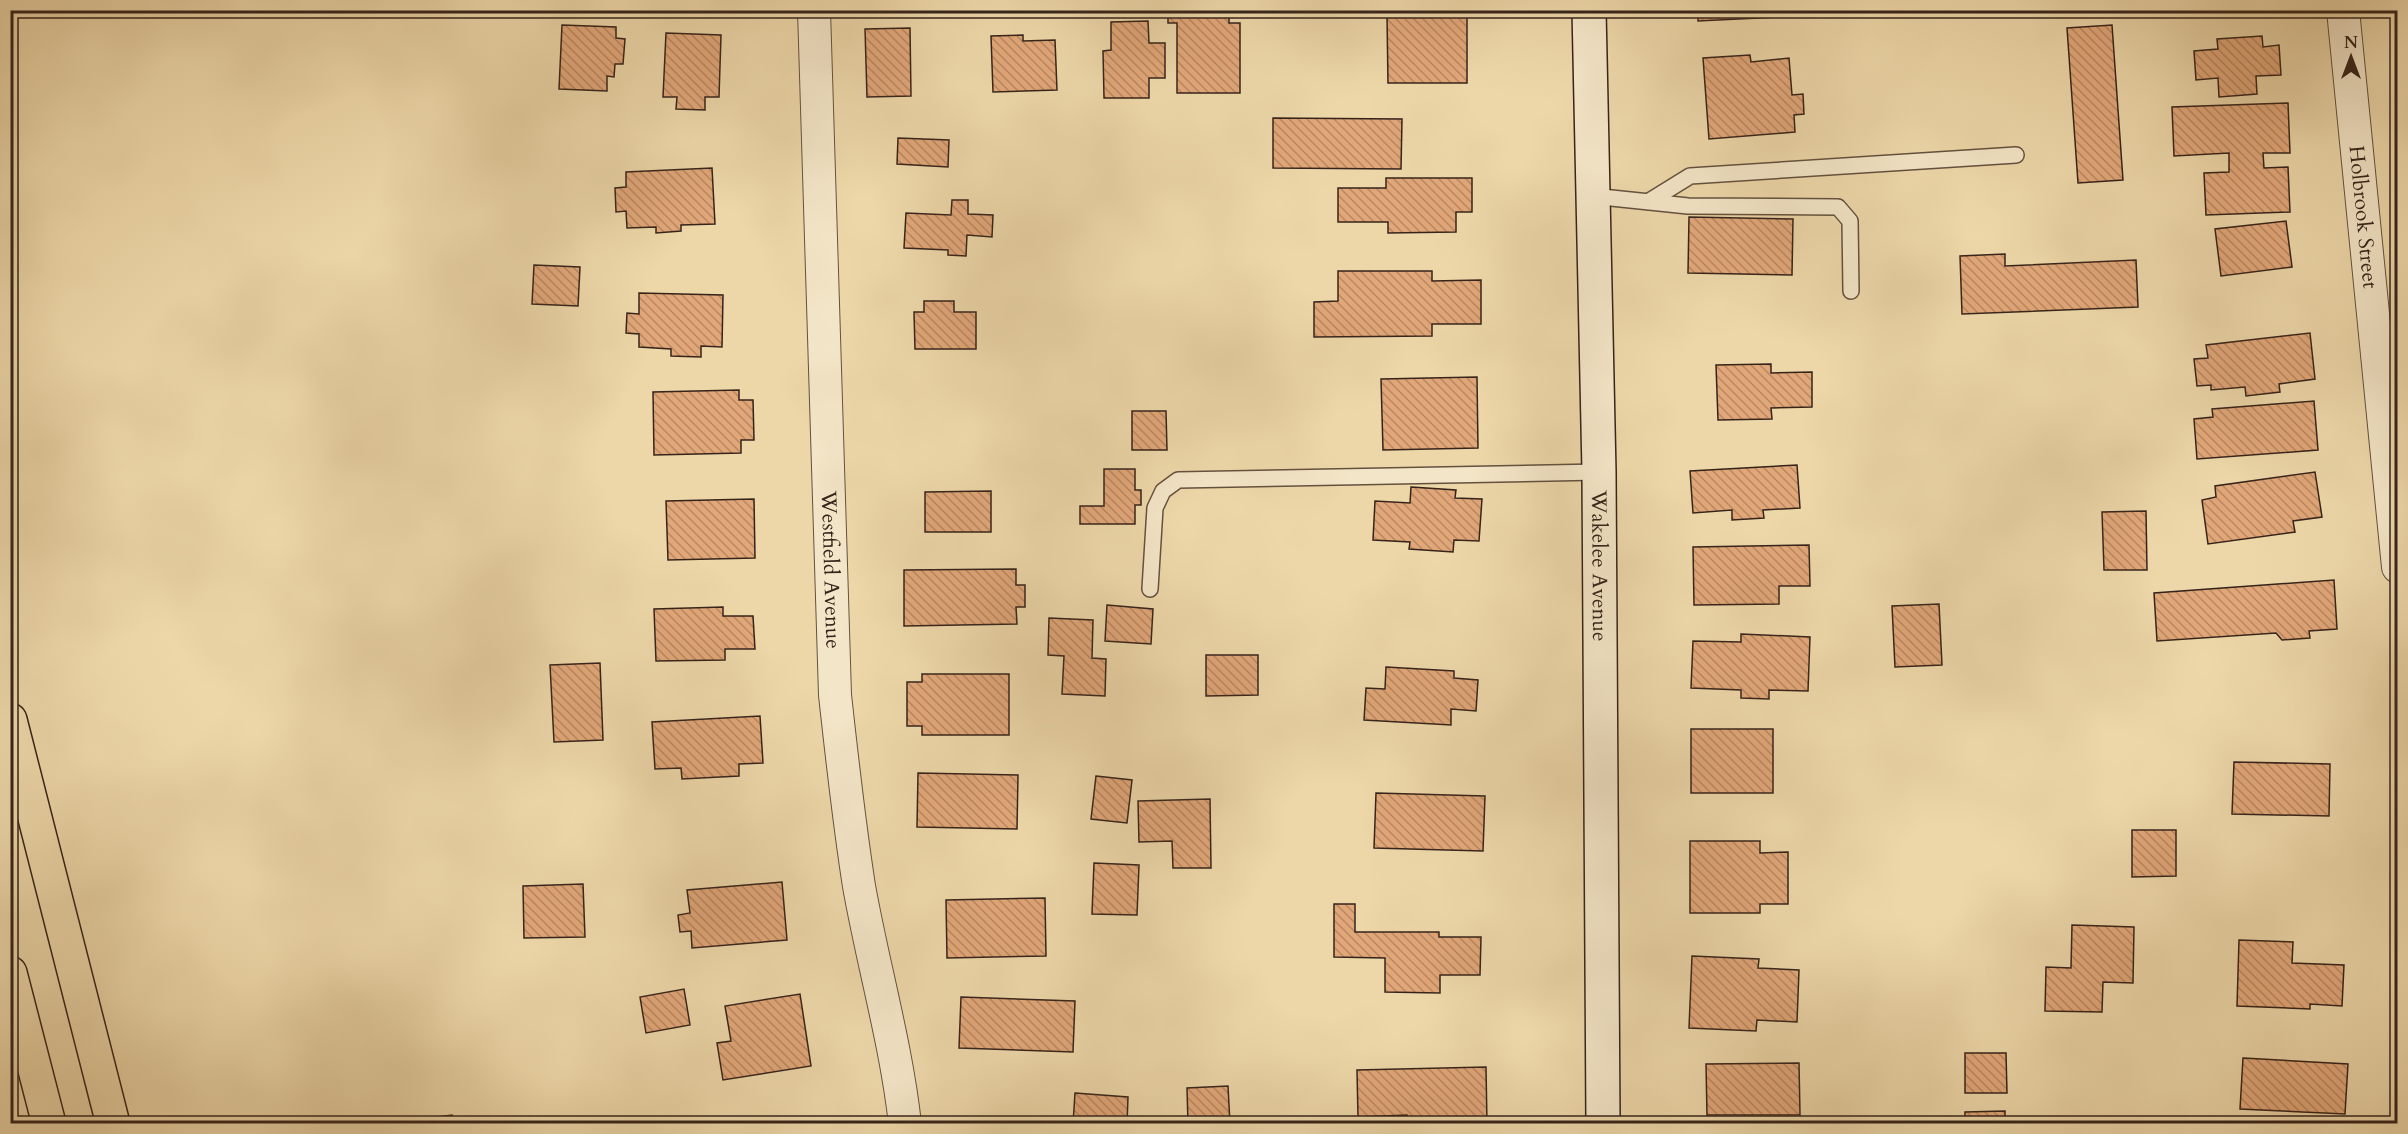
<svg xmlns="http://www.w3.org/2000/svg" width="2408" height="1134" font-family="Cardo,serif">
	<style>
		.building { fill: url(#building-back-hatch); stroke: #36241b; stroke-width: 1.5 }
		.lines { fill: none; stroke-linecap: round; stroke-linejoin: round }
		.service-casing { stroke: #64513e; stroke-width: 18 }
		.minor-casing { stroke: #64513e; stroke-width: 34 }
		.secondary-casing { stroke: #36241b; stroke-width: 36 }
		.motorway-casing { stroke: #36241b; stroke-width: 36 }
		.service { stroke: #f3e5c7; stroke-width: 15 }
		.minor { stroke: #f3e5c7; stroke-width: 32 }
		.secondary { stroke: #f3e5c7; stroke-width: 33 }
		.motorway { stroke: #edd7a9; stroke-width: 33 }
		.labels { text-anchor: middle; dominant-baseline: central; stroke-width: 4.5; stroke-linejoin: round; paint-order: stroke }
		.street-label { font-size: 21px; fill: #36241b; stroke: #f3e5c7 }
	</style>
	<defs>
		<pattern id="building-back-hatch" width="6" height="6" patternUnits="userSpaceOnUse" patternTransform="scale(1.5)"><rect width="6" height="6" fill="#e2a779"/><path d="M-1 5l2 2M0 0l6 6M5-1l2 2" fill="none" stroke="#b88862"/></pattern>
	</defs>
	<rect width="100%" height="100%" fill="#edd7a9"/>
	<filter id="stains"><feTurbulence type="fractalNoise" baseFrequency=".00333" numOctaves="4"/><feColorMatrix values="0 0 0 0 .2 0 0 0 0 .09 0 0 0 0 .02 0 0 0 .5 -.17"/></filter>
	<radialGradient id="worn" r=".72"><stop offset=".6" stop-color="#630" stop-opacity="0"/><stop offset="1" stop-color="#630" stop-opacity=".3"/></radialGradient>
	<path class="building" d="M1168,10H1229V23H1240V93H1177V23H1168Z
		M1427,10H1467V83H1388L1387,16H1427Z
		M1698,10H1781V17L1698,21Z
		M1148,21L1149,43H1165V78H1149V98H1104L1103,51L1111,50V22Z
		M562,25L616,27V38L625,39L623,64H615L614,77L607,76V91L559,89Z
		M2112,25L2123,180L2078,183L2067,28Z
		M910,28L911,96L867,97L865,29Z
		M666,33L721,35L719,97H705V110L676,109L677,97H663Z
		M1023,35V41L1055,40L1057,90L993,92L991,36Z
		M2262,36L2263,47L2279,45L2281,75L2256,76L2257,94L2219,97L2218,78L2196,80L2194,51L2218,49L2217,39Z
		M1750,55L1751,62L1789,58L1792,95L1803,94L1804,114L1794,115L1795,132L1709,139L1703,58Z
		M2288,103L2290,153H2263L2264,168L2288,167L2290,212L2206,215L2204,173L2229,172V153L2174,156L2172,107Z
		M1273,118L1402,119L1401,169L1273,168Z
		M898,138L949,140L948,167L897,164Z
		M712,168L715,224L681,225V231L656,233V227L627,228L626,211L616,212L615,188L626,187V172Z
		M1386,178H1472V212H1456V232L1388,233V222H1338V188H1386Z
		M952,200H968V214L993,215L992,237L967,235L966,256L948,255V250L904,248L906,213L951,215Z
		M1689,217L1793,219L1792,275L1688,273Z
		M2286,221L2292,267L2221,276L2215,229Z
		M2005,254V266L2136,260L2138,307L1962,314L1960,256Z
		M534,265L580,267L578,306L532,304Z
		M1338,271H1432V281L1481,280V324H1432V336L1314,337V302L1338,301Z
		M639,293L723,295L722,347L701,346V357L671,356V349L639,347V334L626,333L627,313L639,314Z
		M924,301H954V312H976V349H915L914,312H924Z
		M2310,333L2315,379L2279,384L2280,392L2246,396L2245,387L2211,390V385L2197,386L2194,359L2208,358L2206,345Z
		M1771,364V373L1812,372V407L1771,408L1772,419L1718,420L1716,365Z
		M1477,377L1478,448L1383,450L1381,379Z
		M739,390V400H753L754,440H741V453L654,455L653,392Z
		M2314,401L2318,450L2197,459L2194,419L2213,417L2212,409Z
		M1132,411H1166L1167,450H1132Z
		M1797,465L1800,508L1763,510L1764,518L1732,520V510L1693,513L1690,471Z
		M1104,469H1135V490H1141V505H1135V524H1080V506H1104Z
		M2315,472L2322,517L2293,521L2295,532L2208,544L2202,500L2216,497L2215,486Z
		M1411,487L1456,490L1455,498L1482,499L1479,541L1454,540L1453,552L1409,549L1410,542L1373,540L1375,501L1410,503Z
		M991,491V532H925V492Z
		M754,499L755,558L668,560L666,501Z
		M2146,511L2147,570H2104L2102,512Z
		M1809,545L1810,586H1779V604L1694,605L1693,547Z
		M1016,569V585H1025V607H1016L1017,624L904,626V570Z
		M2334,580L2337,629L2309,631L2310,638L2282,640L2276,633L2157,641L2154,593Z
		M1939,604L1942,665L1895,667L1892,606Z
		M1107,605L1153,609L1151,644L1105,641Z
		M723,607V616H753L755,649H725V660L656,661L654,609Z
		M1049,618L1093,620L1092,658L1106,659L1105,696L1062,694L1064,656L1048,655Z
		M1741,634L1810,637L1808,691L1769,690V699L1741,698V690L1691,688L1693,641L1741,642Z
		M1206,655H1258V695L1206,696Z
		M600,663L603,740L554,742L550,665Z
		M1386,667L1454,671V678L1478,680L1476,711L1451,709V725L1364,720L1366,688L1385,689Z
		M922,674H1009V735H922V726H907V682H922Z
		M760,716L763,763L739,764V776L682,779L681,768L655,769L652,722Z
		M1691,729H1773V793H1691Z
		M2234,762L2330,764L2329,816L2232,814Z
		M918,773L1018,775L1017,829L917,827Z
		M1096,776L1132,780L1127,823L1091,819Z
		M1376,793L1485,796L1483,851L1374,848Z
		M1210,799L1211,868H1173L1172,841L1139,842L1138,801Z
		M2132,830H2176V876L2132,877Z
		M1690,841H1760V853L1788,852V904H1760V913H1690Z
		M1094,863L1139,865L1137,915L1092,914Z
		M782,882L787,940L692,948L691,931L680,932L678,915L690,913L687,890Z
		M583,884L585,937L524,938L523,886Z
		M1045,898L1046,956L947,958L946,900Z
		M1334,904H1355V932H1439V937H1481L1480,975H1440V993L1385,992V958L1334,957Z
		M2072,925L2134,927L2133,983L2103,982L2102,1012L2045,1011L2046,967L2071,968Z
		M2239,940L2293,942L2292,963L2344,965L2342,1006L2310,1004V1009L2237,1006Z
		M1692,956L1759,959L1758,968L1799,970L1797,1022L1757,1020L1756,1031L1689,1028Z
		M684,989L690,1025L646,1033L640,997Z
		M800,994L811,1066L723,1080L717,1043L731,1041L725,1006Z
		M961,997L1075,1001L1073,1052L959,1048Z
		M1965,1053H2006L2007,1093H1965Z
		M2243,1058L2348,1064L2345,1114L2240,1109Z
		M1799,1063L1800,1115H1707L1706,1064Z
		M1486,1067L1487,1124H1408L1407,1115L1358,1117L1357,1070Z
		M1228,1086L1230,1124H1188L1187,1088Z
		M1075,1093L1128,1097L1127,1124H1073Z
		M2005,1111V1124H1965V1112Z
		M452,1115L453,1124H397V1122Z"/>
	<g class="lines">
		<g class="service-casing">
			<path id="service" d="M1592,196L1688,206L1838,207L1850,221L1851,291
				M1648,202L1690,176L2016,155
				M1150,589L1155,508L1163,491L1178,480L1599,472"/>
		</g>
		<g class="minor-casing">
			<g id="minor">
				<path id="s1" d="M814,10L835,695C842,759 849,822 859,886C873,965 896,1043 905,1124"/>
				<path id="s2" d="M2343,10L2398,567"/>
			</g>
		</g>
		<g class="secondary-casing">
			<g id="secondary">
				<path id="s3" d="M1589,10L1599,472L1603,1124"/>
			</g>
		</g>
		<g class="motorway-casing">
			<path id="motorway" d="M10,720L113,1124
				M10,973L49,1124"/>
		</g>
		<use href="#service" class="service"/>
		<use href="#minor" class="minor"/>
		<use href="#secondary" class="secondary"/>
		<use href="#motorway" class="motorway"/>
	</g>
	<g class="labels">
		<g class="street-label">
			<text stroke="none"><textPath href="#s2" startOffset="208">Holbrook Street</textPath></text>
			<text stroke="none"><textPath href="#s3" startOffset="556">Wakelee Avenue</textPath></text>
			<text stroke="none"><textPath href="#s1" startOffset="560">Westfield Avenue</textPath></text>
		</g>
	</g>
	<rect width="2408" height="1134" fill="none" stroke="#edd7a9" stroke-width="36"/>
	<rect x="12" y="12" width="2384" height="1110" fill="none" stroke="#36241b" stroke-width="3"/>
	<rect x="18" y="18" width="2372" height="1098" fill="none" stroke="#36241b" stroke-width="1.5"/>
	<g transform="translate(2351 57)" stroke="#f3e5c7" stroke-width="4.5" paint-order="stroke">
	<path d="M0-4.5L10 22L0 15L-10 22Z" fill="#36241b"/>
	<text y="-9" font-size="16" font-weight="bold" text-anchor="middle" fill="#36241b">N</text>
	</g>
	<rect width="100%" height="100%" filter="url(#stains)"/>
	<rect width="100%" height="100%" fill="url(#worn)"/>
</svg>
